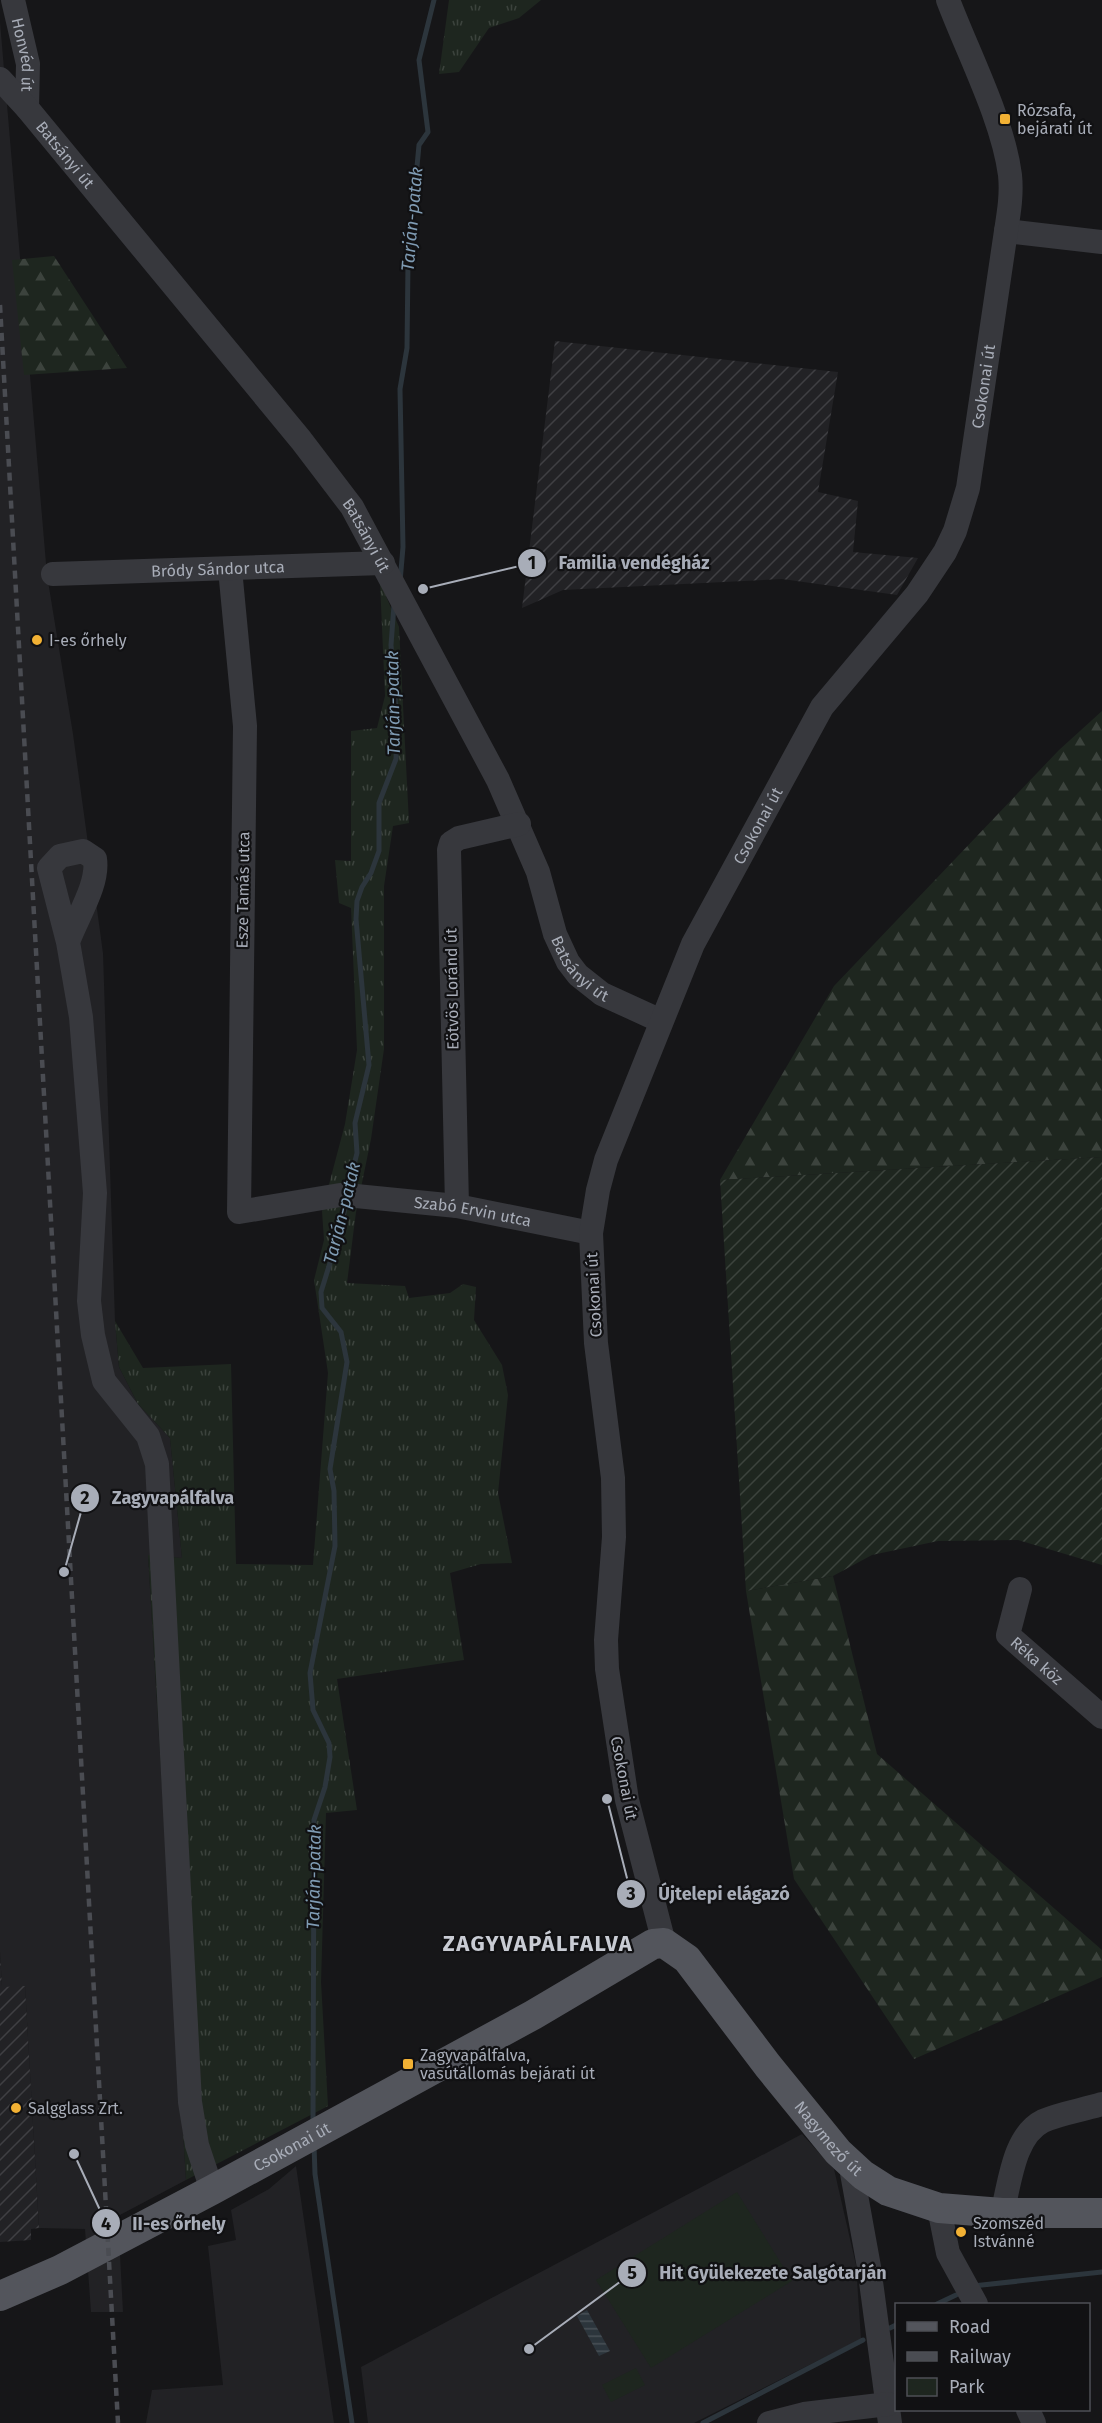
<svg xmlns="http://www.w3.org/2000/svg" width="1102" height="2423" font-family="'Fira Sans',sans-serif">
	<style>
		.built { fill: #222225 }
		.industrial { fill: url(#industrial-furrows) }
		.grass { fill: url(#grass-tufts) }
		.forest { fill: url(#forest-firs) }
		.park { fill: #1e261f }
		.garden { fill: url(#garden-furrows) }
		.water { fill: url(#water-rules) }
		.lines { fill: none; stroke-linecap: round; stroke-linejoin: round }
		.stream { stroke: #2c353c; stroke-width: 5 }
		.minor { stroke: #37383d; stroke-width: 24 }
		.major { stroke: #53555c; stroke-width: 30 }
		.rail { stroke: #4a4c52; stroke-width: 4.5; stroke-dasharray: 8 6; stroke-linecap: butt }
		.poi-dot { fill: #f2b134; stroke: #111113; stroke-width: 2 }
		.labels { text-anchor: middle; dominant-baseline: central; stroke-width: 4.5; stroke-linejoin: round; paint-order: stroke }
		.street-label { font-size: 16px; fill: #a8adb8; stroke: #111113 }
		.poi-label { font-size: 16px; fill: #a8adb8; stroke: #111113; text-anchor: start }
		.water-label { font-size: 18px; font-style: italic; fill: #7f9bb3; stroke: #111113 }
		.district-label { font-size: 22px; font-weight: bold; letter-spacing: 1.5px; fill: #c9ccd4; stroke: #111113 }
		.leader { fill: none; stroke: #a8adb8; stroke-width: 2 }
		.callout-dot { fill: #a8adb8; stroke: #111113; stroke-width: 2 }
		.mark-label { font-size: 18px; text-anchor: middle; font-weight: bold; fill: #111 }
		.callout-label { font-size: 18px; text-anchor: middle; font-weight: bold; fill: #a8adb8; stroke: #111113; stroke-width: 4.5; stroke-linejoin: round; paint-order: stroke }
	</style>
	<defs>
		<pattern id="industrial-furrows" width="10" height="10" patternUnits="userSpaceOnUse" patternTransform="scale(1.5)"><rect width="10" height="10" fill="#222225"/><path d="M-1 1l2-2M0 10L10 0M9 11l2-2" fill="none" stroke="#3f3f43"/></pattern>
		<pattern id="grass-tufts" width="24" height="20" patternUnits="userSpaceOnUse" patternTransform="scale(1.5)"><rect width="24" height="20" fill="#1e261f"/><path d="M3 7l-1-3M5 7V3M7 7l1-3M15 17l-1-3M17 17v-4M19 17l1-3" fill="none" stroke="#3c433d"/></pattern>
		<pattern id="forest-firs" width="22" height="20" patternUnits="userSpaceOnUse" patternTransform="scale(1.5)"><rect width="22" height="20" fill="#1e261f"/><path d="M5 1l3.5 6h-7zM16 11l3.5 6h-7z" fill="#3c433d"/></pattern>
		<pattern id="garden-furrows" width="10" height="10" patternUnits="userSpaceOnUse" patternTransform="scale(1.5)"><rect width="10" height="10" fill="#1e261f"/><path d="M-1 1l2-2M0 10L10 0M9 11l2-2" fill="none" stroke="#3c433d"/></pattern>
		<pattern id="water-rules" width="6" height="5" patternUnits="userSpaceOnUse" patternTransform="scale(1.5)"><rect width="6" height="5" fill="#2c353c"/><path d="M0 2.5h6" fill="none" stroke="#485056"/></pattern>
	</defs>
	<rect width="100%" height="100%" fill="#161618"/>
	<path class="built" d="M0,22L47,575L73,734L103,953L115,1321L119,1367L138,1404L170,1438L182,1558L148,1556L186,2180L118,2216L123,2312H91L85,2229L39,2228L25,1987L2,1988L0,1952Z
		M802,2134L834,2169L856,2265L861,2339L694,2423H368L361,2367Z
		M296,2166L334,2423H146L152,2390L223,2385L208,2246L236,2240L231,2210L269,2189Z"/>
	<path class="industrial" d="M555,341L838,372L818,492L858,501L853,552L918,558L897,595L782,579L563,590L522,608Z
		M0,1952L2,1987L25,1986L39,2228L31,2229V2240L0,2242Z"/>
	<path class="grass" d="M449,0H541L519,18L489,28L459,72L439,74Z
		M380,582L399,627L409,823L393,826L384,886V1049L371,1139L356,1212L347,1283L405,1286L409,1298L450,1293L463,1284L476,1287L474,1320L502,1365L508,1395L498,1493L512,1563L481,1564L450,1573L464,1660L337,1679L357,1810L326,1813L321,1982L328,2106L186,2180L148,1555L182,1558L170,1438L138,1404L119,1367L115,1321L143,1368L231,1364L236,1564L313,1565L328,1373L314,1280L324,1240L322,1211L345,1124L357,1050L351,908L339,903L335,860L351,861V731L377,728L385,696Z"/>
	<path class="forest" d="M54,256L127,368L24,375L12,260Z
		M1102,711V1157L720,1180L834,986L1059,750Z
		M833,1576L877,1754L1102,1950V1977L914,2059L794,1879L746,1591Z"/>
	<path class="park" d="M737,2192L792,2281L651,2368L596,2280Z
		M636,2368L645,2385L611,2402L602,2385Z"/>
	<path class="garden" d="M1102,1157V1565L1018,1540L938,1541L872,1555L833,1576L746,1591L720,1180Z"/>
	<path class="water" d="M587,2310L610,2351L599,2356L577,2316Z"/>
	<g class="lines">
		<path class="stream" d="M400,582L403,547L400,389L407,348L408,263L419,145L428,132L419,60L434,0
			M348,1189L357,1153L355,1123L369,1065L356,919L357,901L362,887L371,873L379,851V803L396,759L397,725L391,645L394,605
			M313,2124L314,1820L325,1787L330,1757L329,1743L313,1710L310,1673L335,1546L334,1491L330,1469L347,1362L341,1332L322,1308L321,1292L342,1224L346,1201
			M314,2145L315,2174L352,2423
			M973,2286L1102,2272
			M937,2304L956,2295
			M890,2328L896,2325
			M703,2423L863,2340"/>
		<g class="minor">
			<path id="s1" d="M13,0L28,64L27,108"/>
			<path id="s2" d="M0,79L27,108L301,440L352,507L498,780L538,872L555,934L568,962L578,975L602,994L661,1021"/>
			<path d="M1006,231L1102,242"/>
			<path id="s3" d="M230,569L245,726L239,1212L340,1195L356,1196L457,1206L591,1233"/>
			<path id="s4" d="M53,574L383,563"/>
			<path d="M68,942C77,917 99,884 95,859L83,851L60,856L49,868L68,942L81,1017L95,1193L89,1301L93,1335L104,1381L148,1436L157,1464L190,2102L197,2145L212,2190"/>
			<path d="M457,1206L449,850L451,843L459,838L519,824"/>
			<path id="s5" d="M1020,1589L1008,1635L1102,1717"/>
			<path id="s6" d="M664,1943L627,1800L607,1669L606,1640L614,1537L613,1478L596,1343L591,1233L598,1190L606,1160L693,944L822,707L917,594L945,552L955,531L968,488L1006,231C1009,212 1012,194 1010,175C1003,120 968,53 948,0"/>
			<path d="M850,2162L869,2267L890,2423"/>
			<path d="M939,2208L948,2253L976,2304"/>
			<path d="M1002,2213C1010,2184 1013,2136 1043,2121C1061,2113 1083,2110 1102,2104"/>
			<path d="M1028,2410L1034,2423"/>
			<path d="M769,2423L804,2414L888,2404"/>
		</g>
		<path class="major" id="s7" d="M0,2296L60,2270L212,2190L533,2015L653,1944L664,1943L687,1959L768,2066L838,2152L863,2175L888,2191L939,2208L1002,2213H1102"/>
		<path class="rail" d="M0,305L118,2423"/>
	</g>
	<g class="poi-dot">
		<rect x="999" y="113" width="12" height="12" rx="3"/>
		<circle cx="37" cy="640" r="6"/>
		<rect x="402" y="2058" width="12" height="12" rx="3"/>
		<circle cx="16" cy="2108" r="6"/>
		<circle cx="961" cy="2232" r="6"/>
	</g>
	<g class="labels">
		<g class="street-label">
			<text stroke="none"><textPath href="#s1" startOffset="56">Honvéd út</textPath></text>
			<text stroke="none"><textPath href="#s2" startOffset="100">Batsányi út</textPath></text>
			<text stroke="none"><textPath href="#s6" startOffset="1664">Csokonai út</textPath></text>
			<text stroke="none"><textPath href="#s2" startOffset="586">Batsányi út</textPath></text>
			<text stroke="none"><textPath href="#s4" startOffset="165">Bródy Sándor utca</textPath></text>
			<text stroke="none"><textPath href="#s6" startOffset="1160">Csokonai út</textPath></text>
			<text transform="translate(243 890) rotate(-89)">Esze Tamás utca</text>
			<text stroke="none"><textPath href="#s2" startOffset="1072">Batsányi út</textPath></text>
			<text transform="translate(452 989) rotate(-91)">Eötvös Loránd út</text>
			<text stroke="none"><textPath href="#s3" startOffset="880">Szabó Ervin utca</textPath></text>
			<text transform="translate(594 1295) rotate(-93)">Csokonai út</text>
			<text stroke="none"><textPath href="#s5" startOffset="86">Réka köz</textPath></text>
			<text transform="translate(624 1778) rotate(79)">Csokonai út</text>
			<text stroke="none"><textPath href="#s7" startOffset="1010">Nagymező út</textPath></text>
			<text stroke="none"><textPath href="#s7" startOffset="328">Csokonai út</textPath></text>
		</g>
		<g class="poi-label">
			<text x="1017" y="110">Rózsafa,<tspan x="1017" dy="18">bejárati út</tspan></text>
			<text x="49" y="640">I-es őrhely</text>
			<text x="420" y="2055">Zagyvapálfalva,<tspan x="420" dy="18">vasútállomás bejárati út</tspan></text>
			<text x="28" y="2108">Salgglass Zrt.</text>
			<text x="973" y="2223">Szomszéd<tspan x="973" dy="18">Istvánné</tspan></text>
		</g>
		<g class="water-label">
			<text transform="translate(412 219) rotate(-85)">Tarján-patak</text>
			<text transform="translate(393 703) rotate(-91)">Tarján-patak</text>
			<text transform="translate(342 1213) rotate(-76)">Tarján-patak</text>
			<text transform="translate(314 1877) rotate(-89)">Tarján-patak</text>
		</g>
		<g class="district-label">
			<text x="538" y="1943">ZAGYVAPÁLFALVA</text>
		</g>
	</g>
	<path class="leader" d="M423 589L532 563M64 1572L85 1498M607 1799L631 1894M74 2154L106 2223M529 2349L632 2273"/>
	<g class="callout-dot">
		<circle cx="423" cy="589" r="6"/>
		<circle cx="64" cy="1572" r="6"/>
		<circle cx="607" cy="1799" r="6"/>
		<circle cx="74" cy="2154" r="6"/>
		<circle cx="529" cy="2349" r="6"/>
		<circle cx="532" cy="563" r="15"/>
		<circle cx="85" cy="1498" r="15"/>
		<circle cx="631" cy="1894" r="15"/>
		<circle cx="106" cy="2223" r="15"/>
		<circle cx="632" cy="2273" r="15"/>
	</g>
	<g class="mark-label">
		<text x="532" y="569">1</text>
		<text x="85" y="1504">2</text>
		<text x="631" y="1900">3</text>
		<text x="106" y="2230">4</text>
		<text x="632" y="2279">5</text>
	</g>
	<g class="callout-label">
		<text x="634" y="569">Familia vendégház</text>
		<text x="173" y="1504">Zagyvapálfalva</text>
		<text x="724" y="1900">Újtelepi elágazó</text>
		<text x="179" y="2230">II-es őrhely</text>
		<text x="773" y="2279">Hit Gyülekezete Salgótarján</text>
	</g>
	<rect x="895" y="2303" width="195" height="108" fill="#111113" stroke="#4d4f55" stroke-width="1.5"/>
	<rect x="907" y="2322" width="30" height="9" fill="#53555c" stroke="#4d4f55" stroke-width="1.5"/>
	<text x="949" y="2333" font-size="18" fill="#a8adb8">Road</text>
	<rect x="907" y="2352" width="30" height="9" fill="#4a4c52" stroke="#4d4f55" stroke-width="1.5"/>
	<text x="949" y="2363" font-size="18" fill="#a8adb8">Railway</text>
	<rect x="907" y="2378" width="30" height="18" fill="#1e261f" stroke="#4d4f55" stroke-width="1.5"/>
	<text x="949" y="2393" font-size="18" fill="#a8adb8">Park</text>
</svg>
